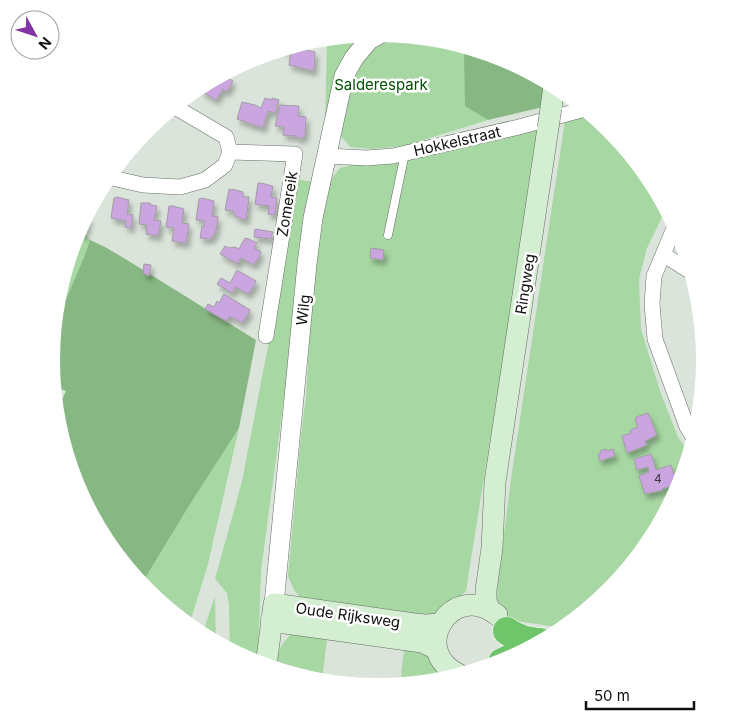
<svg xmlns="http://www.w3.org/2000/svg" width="756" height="721" font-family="Inter,sans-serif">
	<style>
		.green { fill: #a7d7a3 }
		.forest { fill: #87b883 }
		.building { fill: #cba5df; stroke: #a39ca6; filter: url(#shadow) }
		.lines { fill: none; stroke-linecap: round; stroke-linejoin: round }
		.service-casing { stroke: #666e65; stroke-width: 9 }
		.minor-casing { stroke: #666e65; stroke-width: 16 }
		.tertiary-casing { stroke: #666e65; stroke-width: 20 }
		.secondary-casing { stroke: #666e65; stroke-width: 22 }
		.motorway-casing { stroke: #fff; stroke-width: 29 }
		.service { stroke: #fff; stroke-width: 8 }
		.minor { stroke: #fff; stroke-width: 15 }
		.tertiary { stroke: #fff; stroke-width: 19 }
		.secondary { stroke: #d4eed2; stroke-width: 21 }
		.motorway { stroke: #6fc56a; stroke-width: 28 }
		.secondary-bridge-casing { stroke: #666e65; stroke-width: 22; stroke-linecap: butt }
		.secondary-bridge { stroke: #d4eed2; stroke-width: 21 }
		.labels { text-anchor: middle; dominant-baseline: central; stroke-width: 5; stroke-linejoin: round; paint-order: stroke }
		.number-label { font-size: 12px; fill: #3c3542 }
		.park-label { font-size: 15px; fill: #044f05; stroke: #fff }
		.street-label { font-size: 15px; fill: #0d100d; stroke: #fff }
	</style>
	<defs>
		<filter id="shadow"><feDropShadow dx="3" dy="5" stdDeviation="2.5" flood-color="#0004"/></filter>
	</defs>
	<rect width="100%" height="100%" fill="#dbe4da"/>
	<path class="green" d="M378,34L442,40L503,59L484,118L488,120L404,146L372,149L350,147L341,136L342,128L325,124L327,39Z
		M591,115L609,130L650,179L666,209L647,248L639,279L641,329L661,394L678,437L690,454L680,486L650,542L609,592L565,628L509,620L502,611L495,605L511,479L565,120Z
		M540,125L466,591L455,602L432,618L302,599L294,590L288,576L301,436L306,396L316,233L326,186L340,168L355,164Z
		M296,178L305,181H313L261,571L258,652L257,664L230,650L229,605L227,593L215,579L242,481L269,341Z
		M87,215L90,216L85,234L90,240L84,257L58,318L56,317C59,283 71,246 87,215Z
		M239,428L208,564L189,626L147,591L141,585L187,509Z
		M215,596L216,643L202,635Z
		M291,634L422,648L448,679L441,681L400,685L404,650L327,640L322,680C303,678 267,674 281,647C283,642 288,638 291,634Z"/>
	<path class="forest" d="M464,47L503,59L560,89L573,100L488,120L465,106Z
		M90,240L105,247L127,260L256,340L239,428L187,509L141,585L106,542L76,485L57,424L56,412L66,391L54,387L51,360L55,325L84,257Z"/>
	<path class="building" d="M303,44L301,49L315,52L314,71L289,65L291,52L281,50Z
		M223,75L233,81L227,92L223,89L216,100L201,91L206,84Z
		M265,98L272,100V98L279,100L275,113L268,111L263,128L237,119L242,102L255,105L261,108Z
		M280,105L299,106L298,116L306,117L305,136L302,138H297L296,136L283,135L284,127L275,126Z
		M258,183H261L273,186L271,197L277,198L275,215L268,214L269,206L255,204Z
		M229,189L231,190L232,189L243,192V197H249L246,220L236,217L233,211L225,210Z
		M117,197L129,200L127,214L133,215L131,228L125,227L126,221L111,218L114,198Z
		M202,198L214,201L212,216L218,217L216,231L211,239L200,238L202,226L204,227V221L196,220L199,199Z
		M141,203H150L151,205L157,206L154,220L161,221L158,236L146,234L147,225L139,224Z
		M169,206H173L184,209L182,223L189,224L186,243L172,241L174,228L166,227Z
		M86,217L89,218L85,235L77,233Z
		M255,229L273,232L271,239L254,237Z
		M245,238L249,239L257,243L254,248L261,252L258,260L256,261L254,265L241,258L238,264L220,254L225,246L229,248L235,247L239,249Z
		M371,248L384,250L383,260L370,258Z
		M144,264L151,265L149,276L143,273Z
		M237,270L256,281L255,283V285L248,294L236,287L232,293L217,284L221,278L230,283Z
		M224,294L250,310L247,317L245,318L242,323L230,316L226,321L205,309L208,304L214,307L217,301L219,303Z
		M648,413L657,435L645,441L647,445L627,453L622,436L631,433L630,430L638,427L635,419L637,418L636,417Z
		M606,449L607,451L613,449L615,456L600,461L598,454L601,453L600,451Z
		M651,454L656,470L671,465L677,484L662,489L663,490L645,494L639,476L649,472L648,467L637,470L634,459Z"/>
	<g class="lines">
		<g class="service-casing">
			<path id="service" d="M388,235L405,153"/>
		</g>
		<g class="minor-casing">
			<path id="minor" d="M175,107L226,137L230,152
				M230,152L295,154L266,336
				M327,156L367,158L393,156L519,127L585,109
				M108,177L143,185L180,187L205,180L225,165L230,152
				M675,226L654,276L652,304L655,339L687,427L694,438
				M664,255L691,272"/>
		</g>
		<g class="tertiary-casing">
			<path id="tertiary" d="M274,604L307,264L313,218L344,76L354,58L369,40L380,34"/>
		</g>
		<g class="secondary-casing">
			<path id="secondary" d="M551,108L554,86
				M490,610L486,601V590L492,548L495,482L548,128
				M271,621L422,642L437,649
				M266,666L274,604L414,624L425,625L441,624
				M460,675C407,651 452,579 497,615"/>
		</g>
		<g class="motorway-casing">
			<path id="motorway" d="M507,631C518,639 527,641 540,642
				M502,662L511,658"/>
		</g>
		<use href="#service" class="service"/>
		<use href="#minor" class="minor"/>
		<use href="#tertiary" class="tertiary"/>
		<use href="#secondary" class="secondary"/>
		<use href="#motorway" class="motorway"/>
		<g class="secondary-bridge-casing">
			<path id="secondary-bridge" d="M548,128L551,108"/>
		</g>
		<use href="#secondary-bridge" class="secondary-bridge"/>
	</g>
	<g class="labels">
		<g class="number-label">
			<text x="658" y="478">4</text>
		</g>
		<g class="park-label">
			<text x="381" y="84">Salderespark</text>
		</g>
		<g class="street-label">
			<text transform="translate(457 141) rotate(-13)">Hokkelstraat</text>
			<text transform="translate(287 204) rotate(-81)">Zomereik</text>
			<text transform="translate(525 284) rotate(-81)">Ringweg</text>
			<text transform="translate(303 310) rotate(-84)">Wilg</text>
			<text transform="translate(348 615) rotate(8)">Oude Rijksweg</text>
		</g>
	</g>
	<path d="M0 0H756V721H0ZM60 360a318 318 0 1 1 636 0a318 318 0 1 1-636 0Z" fill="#fff" fill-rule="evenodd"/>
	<g transform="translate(35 35) rotate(130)"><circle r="24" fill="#ffffff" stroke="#9e9f9e"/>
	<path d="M0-4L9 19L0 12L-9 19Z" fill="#8233a4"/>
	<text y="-8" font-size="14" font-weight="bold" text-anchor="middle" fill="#0d100d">N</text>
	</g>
	<path d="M586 701v8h108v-8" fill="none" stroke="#0d100d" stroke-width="2.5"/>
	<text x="594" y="701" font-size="15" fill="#0d100d" stroke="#ffffff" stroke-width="4" paint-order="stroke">50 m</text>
</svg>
